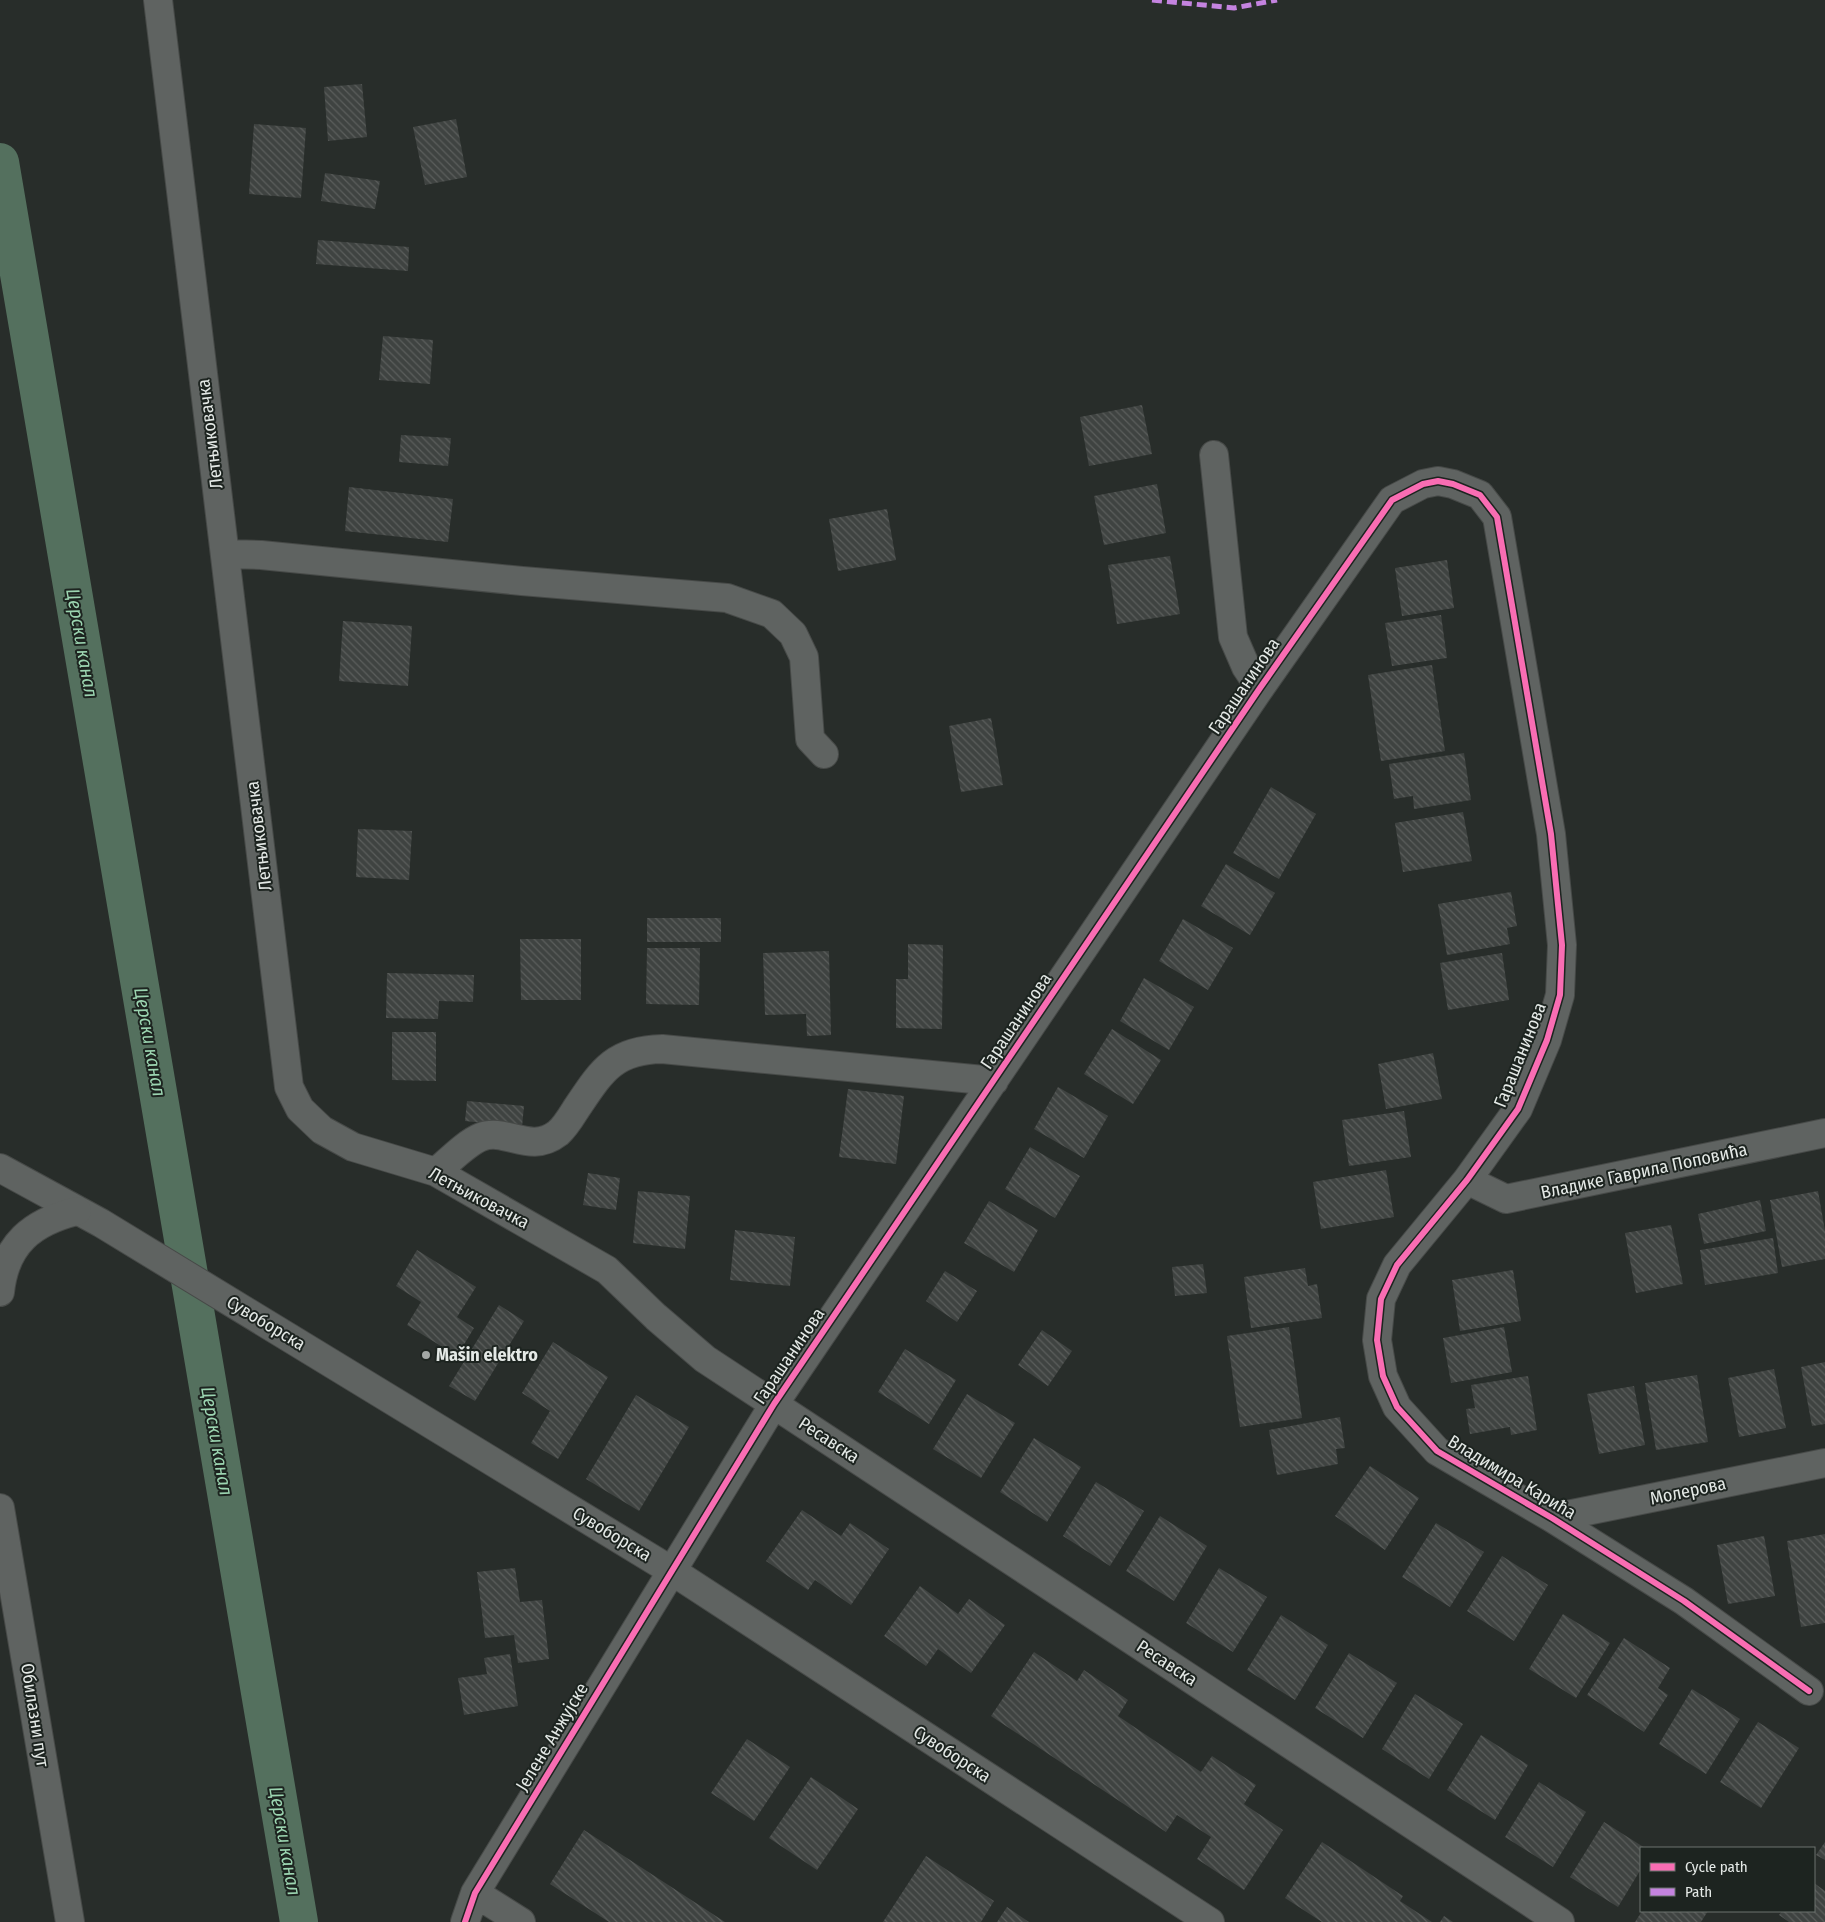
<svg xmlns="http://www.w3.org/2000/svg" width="1825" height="1922" font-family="'Fira Sans Condensed',sans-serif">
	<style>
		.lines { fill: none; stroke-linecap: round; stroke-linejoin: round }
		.canal { stroke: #54705e; stroke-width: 38 }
		.building { fill: url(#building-back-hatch) }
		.minor-casing { stroke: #474a48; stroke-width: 30 }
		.major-casing { stroke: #474a48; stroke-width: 30 }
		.minor { stroke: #5f6361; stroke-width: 28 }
		.major { stroke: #5f6361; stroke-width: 28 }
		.quiet { stroke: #c483df; stroke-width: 5; stroke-dasharray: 10 5; stroke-linecap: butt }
		.cycleway-casing { stroke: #1d2420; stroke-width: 9 }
		.cycleway { stroke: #f96db3; stroke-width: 6 }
		.poi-dot { fill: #a2a7a4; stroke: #1d2420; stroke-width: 2 }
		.labels { text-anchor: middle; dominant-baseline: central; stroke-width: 4; stroke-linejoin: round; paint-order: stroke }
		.street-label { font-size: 18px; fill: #e4e9e6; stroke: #1d2420 }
		.poi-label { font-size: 18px; font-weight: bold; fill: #e4e9e6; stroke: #1d2420; text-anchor: start }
		.water-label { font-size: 19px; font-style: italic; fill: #9cd5b1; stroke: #1d2420 }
	</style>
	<defs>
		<pattern id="building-back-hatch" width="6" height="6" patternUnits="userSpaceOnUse" patternTransform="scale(1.25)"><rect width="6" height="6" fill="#3f4341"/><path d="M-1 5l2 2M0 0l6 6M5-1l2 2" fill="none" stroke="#5b5e5c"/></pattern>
	</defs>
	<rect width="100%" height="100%" fill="#282d2a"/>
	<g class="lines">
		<path class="canal" d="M0,162L299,1922"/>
	</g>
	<path class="building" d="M362,84L367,137L328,141L324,87Z
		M456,119L467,177L425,185L413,127Z
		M254,124L306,128L301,198L249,194Z
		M325,173L380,181L375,209L321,201Z
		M318,240L409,247L408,271L316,264Z
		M383,336L433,340L430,384L379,380Z
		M1142,405L1152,454L1089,466L1080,417Z
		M401,435L451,438L448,466L399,462Z
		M1157,484L1166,533L1104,545L1094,496Z
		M349,487L453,499L448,542L345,531Z
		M887,509L896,560L838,571L829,519Z
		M1170,556L1180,614L1117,624L1108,565Z
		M1447,560L1454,608L1402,616L1395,568Z
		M1441,615L1447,658L1392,666L1385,623Z
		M343,621L412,626L408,686L339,681Z
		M1432,665L1445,751L1381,761L1368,675Z
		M991,718L1003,785L961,792L949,726Z
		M1464,753L1471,800L1414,809L1413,796L1394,799L1389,764Z
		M1271,787L1316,814L1279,879L1233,853Z
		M1463,812L1472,861L1403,872L1395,823Z
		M358,829L412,831L409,880L356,877Z
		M1226,864L1275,893L1250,935L1201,906Z
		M1511,892L1517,926L1507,928L1510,944L1447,955L1438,904Z
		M647,918H721V942H647Z
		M1183,919L1233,948L1208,990L1159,961Z
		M520,939H581V1000H521Z
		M908,944L943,945L942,1029L896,1028V979H908Z
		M647,948H700L699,1005L646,1004Z
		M829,951L831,1035L807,1036L806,1014L765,1015L763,953Z
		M1502,953L1509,1000L1448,1010L1440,963Z
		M387,973L474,975L473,1002L439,1001L438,1019L386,1018Z
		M1144,978L1194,1007L1169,1050L1120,1021Z
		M1112,1029L1161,1060L1133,1104L1084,1074Z
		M392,1032H436V1081L392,1080Z
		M1433,1053L1442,1099L1386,1109L1378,1064Z
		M1058,1087L1108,1116L1084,1158L1034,1129Z
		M848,1089L904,1096L896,1164L839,1157Z
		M467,1101L524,1106L522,1127L465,1121Z
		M1404,1111L1411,1157L1349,1166L1342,1120Z
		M1030,1147L1080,1176L1055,1218L1005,1189Z
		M1386,1170L1394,1217L1321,1229L1313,1182Z
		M588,1173L620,1178L616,1210L583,1205Z
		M638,1191L690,1196L685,1249L633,1243Z
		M1818,1191L1825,1231V1259L1782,1267L1770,1200Z
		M1760,1200L1766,1231L1704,1244L1698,1214Z
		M989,1201L1038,1230L1014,1272L964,1243Z
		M1671,1225L1683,1284L1636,1293L1625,1233Z
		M735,1230L795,1237L790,1286L730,1280Z
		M1773,1238L1778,1273L1705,1285L1700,1250Z
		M417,1250L476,1287L457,1317L474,1328L457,1356L407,1325L421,1302L396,1286Z
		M1203,1264L1207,1293L1175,1296L1172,1267Z
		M1305,1268L1308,1286L1317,1284L1322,1318L1251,1328L1244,1277Z
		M1513,1270L1521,1321L1460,1331L1452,1280Z
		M945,1271L977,1291L957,1322L926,1301Z
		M499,1305L524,1321L475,1401L449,1386Z
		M1289,1327L1302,1418L1240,1427L1227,1336Z
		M1504,1327L1512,1372L1451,1383L1443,1338Z
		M1042,1330L1072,1351L1048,1386L1018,1365Z
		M553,1342L608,1377L558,1459L531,1443L550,1411L522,1393Z
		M905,1349L956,1380L929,1424L878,1392Z
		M1825,1362V1424L1812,1426L1801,1367Z
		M1774,1369L1786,1428L1739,1437L1728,1378Z
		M1697,1375L1708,1442L1656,1450L1645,1383Z
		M1528,1376L1537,1430L1511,1435L1510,1427L1470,1434L1466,1409L1475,1408L1471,1385Z
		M1634,1386L1645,1445L1599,1454L1587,1394Z
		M967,1394L1015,1423L981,1478L933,1449Z
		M636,1395L689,1427L639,1511L586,1479Z
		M1340,1417L1345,1448L1336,1449L1338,1464L1277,1475L1269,1430Z
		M1034,1438L1081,1467L1047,1522L1000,1492Z
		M1370,1466L1419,1498L1385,1550L1335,1516Z
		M1096,1482L1144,1511L1110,1566L1063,1536Z
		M802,1510L841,1536L850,1523L889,1549L851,1605L815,1580L808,1590L766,1561Z
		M1160,1516L1207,1546L1174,1601L1126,1571Z
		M1436,1523L1484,1552L1450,1607L1402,1577Z
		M1825,1534V1623L1801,1627L1787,1541Z
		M1764,1536L1775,1596L1728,1604L1717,1545Z
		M1502,1556L1548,1585L1514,1641L1467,1611Z
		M515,1568L520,1602L542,1600L549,1659L518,1663L514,1635L485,1638L477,1572Z
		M1219,1568L1267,1597L1233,1652L1186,1623Z
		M920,1586L958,1614L969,1599L1005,1625L971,1673L938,1649L926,1666L884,1636Z
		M1563,1614L1610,1643L1576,1698L1529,1669Z
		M1281,1615L1328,1645L1295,1700L1247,1670Z
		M1624,1638L1670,1668L1658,1688L1668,1695L1644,1732L1587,1695Z
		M1034,1652L1077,1681L1084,1670L1128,1700L1118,1716L1201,1772L1212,1756L1256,1785L1244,1804L1283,1830L1244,1890L1197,1859L1211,1837L1177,1815L1166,1832L991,1716Z
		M1349,1653L1397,1683L1363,1738L1315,1708Z
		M510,1654L518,1706L464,1715L458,1678L487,1674L484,1658Z
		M1692,1689L1740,1719L1706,1774L1659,1744Z
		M1415,1694L1463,1724L1429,1779L1382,1749Z
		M1758,1722L1799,1748L1761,1808L1720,1782Z
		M1481,1735L1528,1765L1495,1820L1447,1790Z
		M747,1739L790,1767L754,1821L711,1793Z
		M811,1777L858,1809L817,1870L769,1838Z
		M1539,1782L1586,1812L1553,1867L1505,1837Z
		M1604,1822L1645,1848H1641V1869L1618,1907L1570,1877Z
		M584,1830L725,1922H609L550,1884Z
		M1322,1842L1403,1896L1400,1901L1432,1922H1322L1285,1898Z
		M1825,1842V1860L1816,1855Z
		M926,1856L994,1901L981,1922H883Z
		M1814,1883L1825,1891V1922H1789L1779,1915L1782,1911H1814Z
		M1007,1907L1029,1922H997Z
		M1642,1911H1708L1701,1922H1635Z
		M1444,1916L1453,1922H1440Z"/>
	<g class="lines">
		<g class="minor-casing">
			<path id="minor" d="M158,0L289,1087L300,1109L322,1130L353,1147L436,1172L607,1270L656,1317L705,1359L1560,1922
				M1214,455L1233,637L1246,667L1260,688
				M225,554L261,555L522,581L727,598L772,614L793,634L804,657L810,739L824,754
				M0,1168L101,1223L672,1571L1210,1922
				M436,1172C448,1162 466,1143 481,1137C506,1127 530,1155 558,1133C565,1127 571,1117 576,1109C601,1072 613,1050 662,1049L994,1081
				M1467,1180L1506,1199L1825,1133
				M1552,1518L1825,1463
				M475,1893L521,1922
				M465,1922L475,1893L774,1404L1260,688L1392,500L1423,484L1438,481L1453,484L1480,495L1497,517L1551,834L1562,945L1560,995L1547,1040L1518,1109L1467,1180L1397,1265L1381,1299L1377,1340L1383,1376L1397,1407L1437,1451L1552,1518L1684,1601L1809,1691"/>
		</g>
		<g class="major-casing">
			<path id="major" d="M0,1292C5,1244 32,1222 77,1211
				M0,1508L70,1922"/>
		</g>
		<use href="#minor" class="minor"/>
		<use href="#major" class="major"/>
		<path class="quiet" d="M1152,0L1234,8L1277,0"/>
		<g class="cycleway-casing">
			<path id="cycleway" d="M465,1922L475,1893L774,1404L1260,688L1392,500L1423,484L1438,481L1453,484L1480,495L1497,517L1551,834L1562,945L1560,995L1547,1040L1518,1109L1467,1180L1397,1265L1381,1299L1377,1340L1383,1376L1397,1407L1437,1451L1552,1518L1684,1601L1809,1691"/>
		</g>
		<use href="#cycleway" class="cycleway"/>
	</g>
	<circle class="poi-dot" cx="426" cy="1355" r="5"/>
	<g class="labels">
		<g class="street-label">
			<text transform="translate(210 434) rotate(-97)">Летњиковачка</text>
			<text transform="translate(1244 686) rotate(-56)">Гарашанинова</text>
			<text transform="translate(259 836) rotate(-97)">Летњиковачка</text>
			<text transform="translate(1016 1021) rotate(-56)">Гарашанинова</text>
			<text transform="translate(1520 1055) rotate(-68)">Гарашанинова</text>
			<text transform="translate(1644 1171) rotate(-12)">Владике Гаврила Поповића</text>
			<text transform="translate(479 1198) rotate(28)">Летњиковачка</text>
			<text transform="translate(266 1323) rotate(31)">Сувоборска</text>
			<text transform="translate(789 1356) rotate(-56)">Гарашанинова</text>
			<text transform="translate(829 1440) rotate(33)">Ресавска</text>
			<text transform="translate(1512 1477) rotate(31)">Владимира Карића</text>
			<text transform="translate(1688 1491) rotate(-12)">Молерова</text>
			<text transform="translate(612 1534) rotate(31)">Сувоборска</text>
			<text transform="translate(1167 1663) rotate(33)">Ресавска</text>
			<text transform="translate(35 1715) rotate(81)">Обилазни пут</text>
			<text transform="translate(552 1737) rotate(-59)">Јелене Анжујске</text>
			<text transform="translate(952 1754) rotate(33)">Сувоборска</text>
		</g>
		<g class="poi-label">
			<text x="436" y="1355">Mašin elektro</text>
		</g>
		<g class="water-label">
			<text transform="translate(82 643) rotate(80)">Церски канал</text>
			<text transform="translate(150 1042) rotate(80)">Церски канал</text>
			<text transform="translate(217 1441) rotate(80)">Церски канал</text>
			<text transform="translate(285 1841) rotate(80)">Церски канал</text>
		</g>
	</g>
	<rect x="1640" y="1847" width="175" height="65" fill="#1d2420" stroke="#6d736f"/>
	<rect x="1650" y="1863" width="25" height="8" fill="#f96db3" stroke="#6d736f"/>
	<text x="1685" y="1872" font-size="15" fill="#e4e9e6">Cycle path</text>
	<rect x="1650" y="1888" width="25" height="8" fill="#c483df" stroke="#6d736f"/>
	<text x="1685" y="1897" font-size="15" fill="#e4e9e6">Path</text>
</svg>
